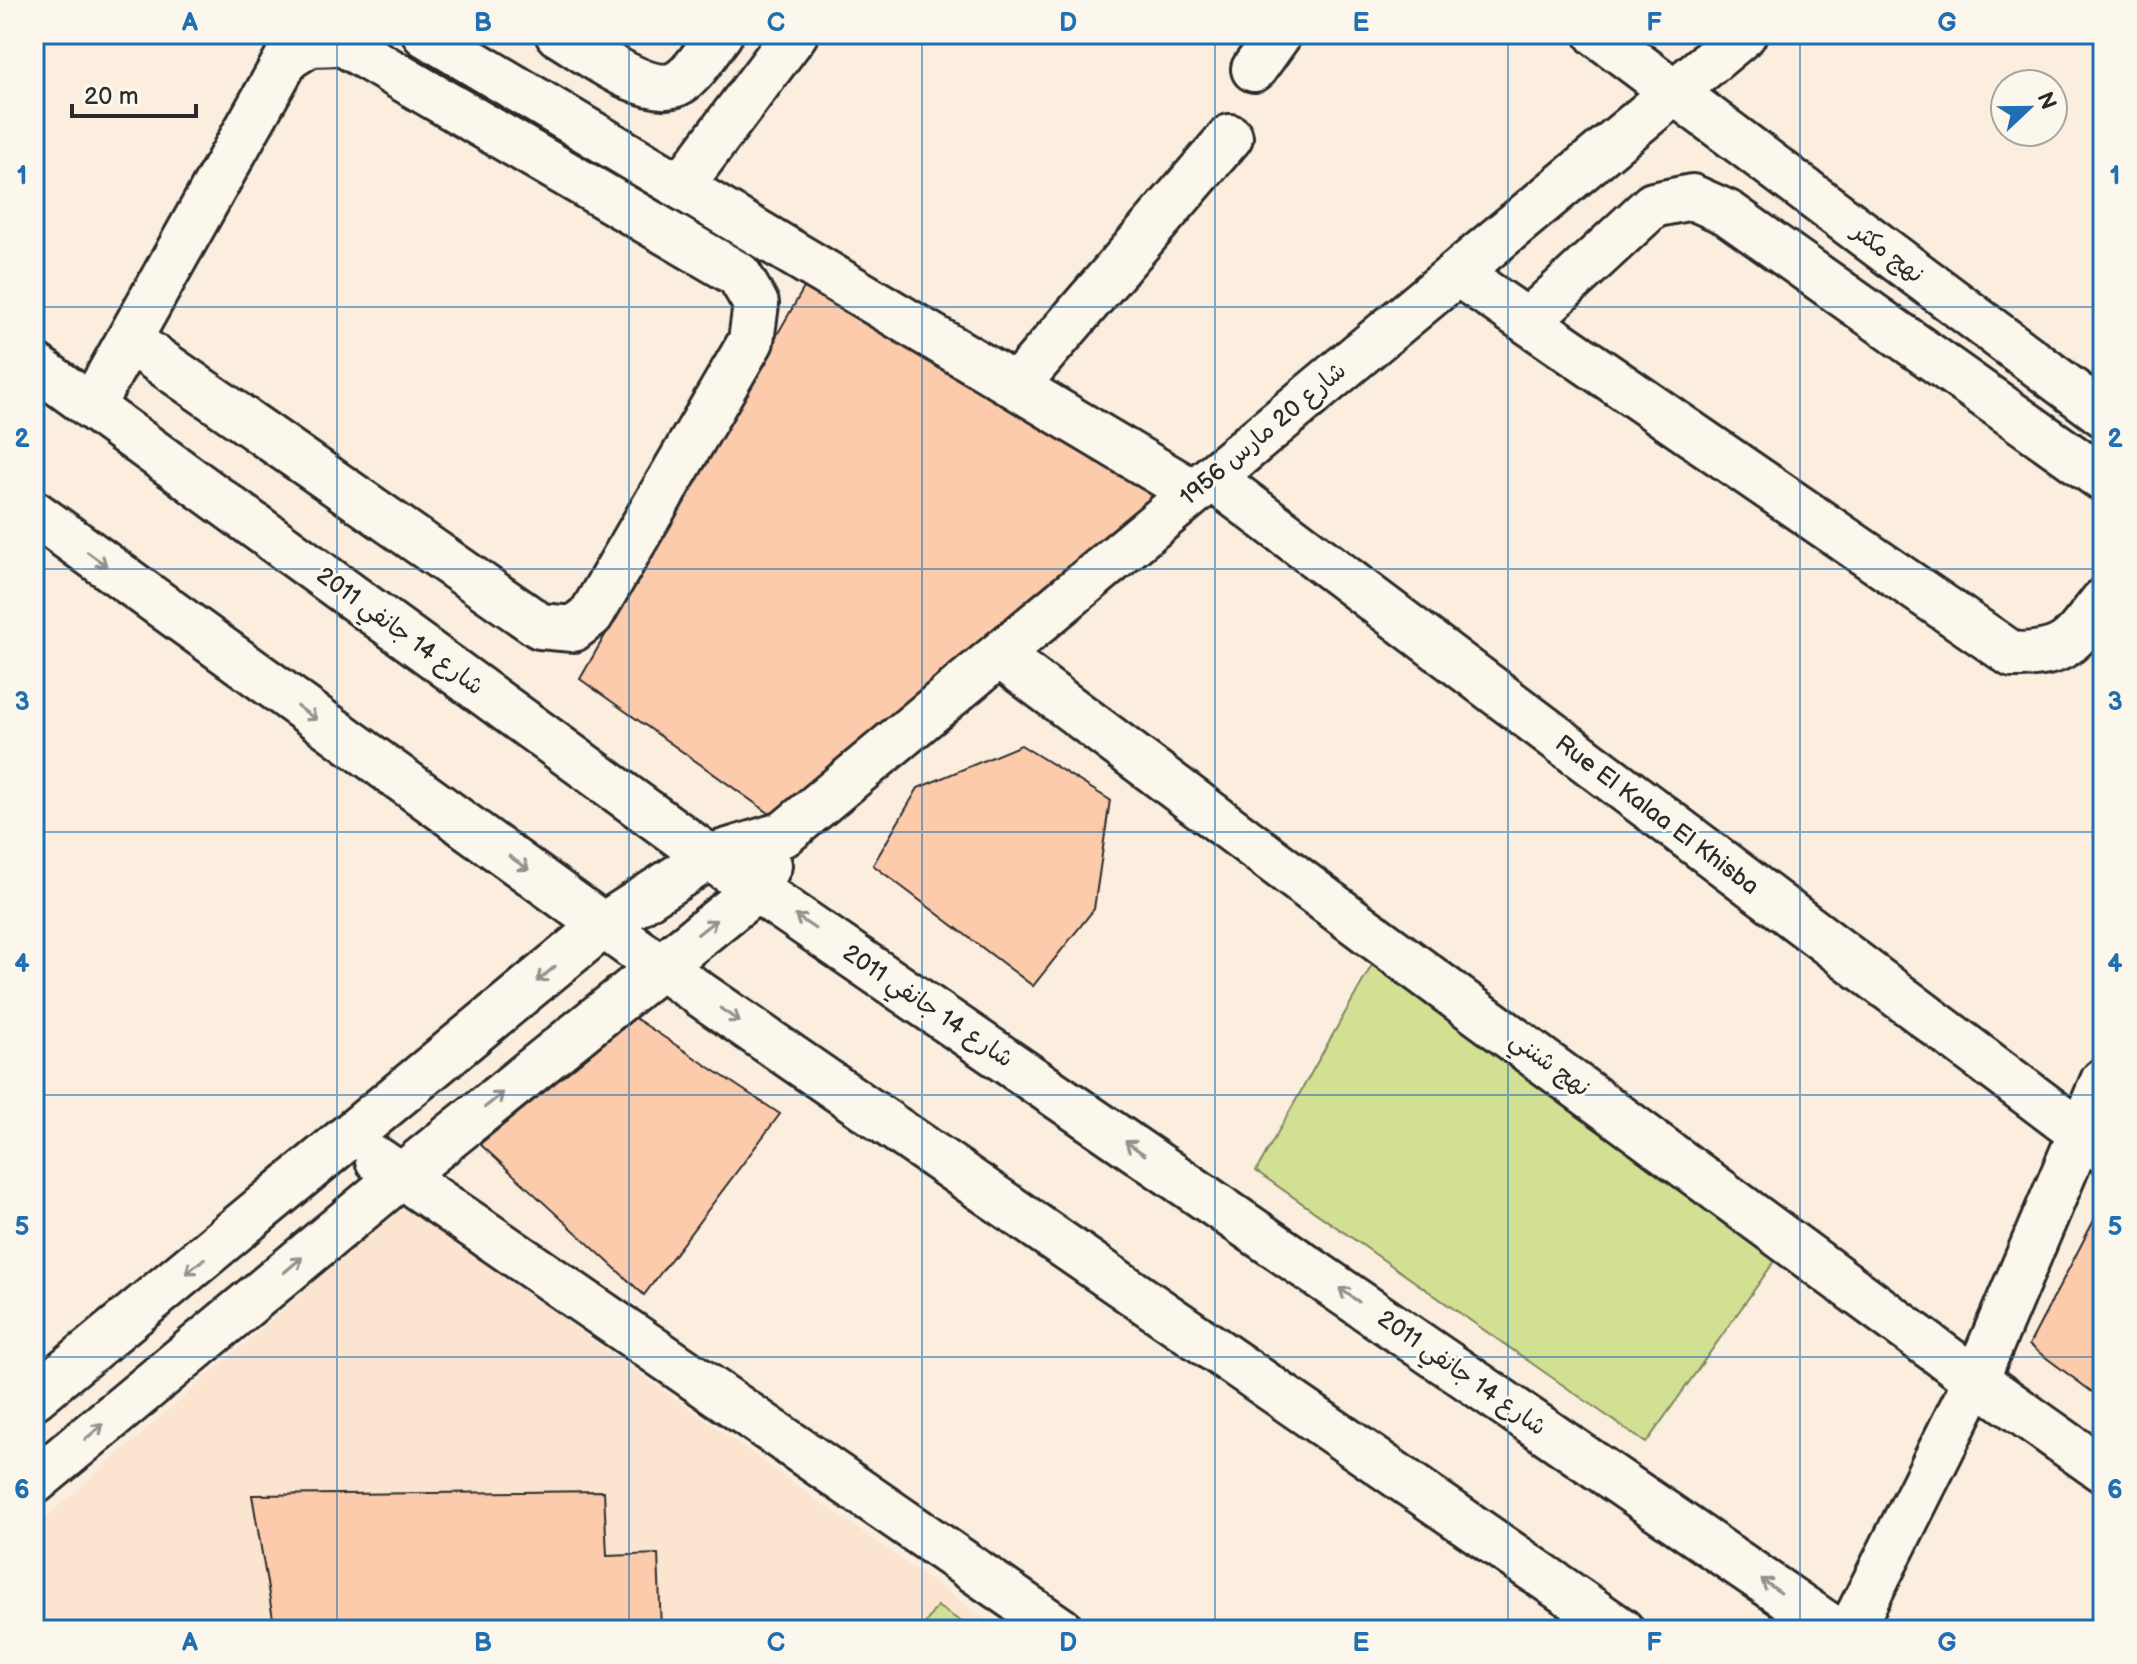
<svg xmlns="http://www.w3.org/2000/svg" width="2137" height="1664" font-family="'Balsamiq Sans','Playpen Sans Arabic',sans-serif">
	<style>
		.built { fill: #fbe4d0 }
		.green { fill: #d2e093; stroke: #7e865f; stroke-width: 2 }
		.building { fill: #fccbac; stroke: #2b2b2b; stroke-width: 2 }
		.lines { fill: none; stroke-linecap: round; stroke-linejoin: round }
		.minor-casing { stroke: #2b2b2b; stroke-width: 50 }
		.minor { stroke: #fbf7ec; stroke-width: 44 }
		.oneway { stroke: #93918c }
		.grid { fill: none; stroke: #1f6fb2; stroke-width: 2; stroke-opacity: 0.55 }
		.labels { text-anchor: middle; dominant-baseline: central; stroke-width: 6; stroke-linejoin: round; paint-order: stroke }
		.street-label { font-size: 24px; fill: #2b2b2b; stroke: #fbf7ec }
		.neatline { fill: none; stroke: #1f6fb2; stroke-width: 3 }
		.grid-label { font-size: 26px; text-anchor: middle; font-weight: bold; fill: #1f6fb2 }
	</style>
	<rect width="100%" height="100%" fill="#fbeedf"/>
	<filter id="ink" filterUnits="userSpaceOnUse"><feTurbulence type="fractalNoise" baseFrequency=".0125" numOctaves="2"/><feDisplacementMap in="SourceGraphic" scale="16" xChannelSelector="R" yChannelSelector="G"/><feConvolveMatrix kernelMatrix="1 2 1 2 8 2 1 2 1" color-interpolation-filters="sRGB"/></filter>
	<g filter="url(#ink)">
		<path class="built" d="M403,1205L1000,1630H34V1528Z"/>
		<path class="green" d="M1372,965L1776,1259L1646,1443L1256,1171Z
			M937,1606L974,1630H921Z"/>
		<path class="building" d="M809,279L1172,483L773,816L580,679Z
			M1021,745L1110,800L1094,909L1033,986L873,865L918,788Z
			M635,1018L780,1114L644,1295L480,1144Z
			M2103,1203V1400L2029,1345Z
			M604,1491L607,1556L658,1554L661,1630H275L252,1495Z"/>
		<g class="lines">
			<g class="minor-casing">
				<path id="minor" d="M425,34L1193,492
					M558,34C586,50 650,101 680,82C695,73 709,48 720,34
					M1597,34L2103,414
					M1254,69L1279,34
					M681,186L795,34
					M1457,273L2013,655C2069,655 2071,641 2103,601
					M1528,321L1653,205L1692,197L1728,213L2103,479
					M34,365L709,857L1835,1630
					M1016,386L1230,137
					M91,407L287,58L310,44L342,43L739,275L756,304L751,341L591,615L573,629L540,626L129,340
					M1212,478L2103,1150
					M34,513L658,965L1621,1630
					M999,655L1376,938L1976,1380L2103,1470
					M378,1160L1061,1630
					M34,1397L605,924L709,857L784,834L1744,34
					M34,1482L400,1177L757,889L769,865
					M1851,1630L1976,1380L2103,1081"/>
			</g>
			<use href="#minor" class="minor"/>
		</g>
		<defs><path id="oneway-shaft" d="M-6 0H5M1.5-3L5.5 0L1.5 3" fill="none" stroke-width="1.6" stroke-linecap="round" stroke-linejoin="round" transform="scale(2)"/></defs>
		<g class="oneway">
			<use href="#oneway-shaft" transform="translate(97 559) rotate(36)"/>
			<use href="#oneway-shaft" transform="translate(307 713) rotate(36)"/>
			<use href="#oneway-shaft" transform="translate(519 863) rotate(35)"/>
			<use href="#oneway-shaft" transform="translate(805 922) rotate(-146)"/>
			<use href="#oneway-shaft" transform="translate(707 927) rotate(-38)"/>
			<use href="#oneway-shaft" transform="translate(546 974) rotate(140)"/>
			<use href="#oneway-shaft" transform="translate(730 1015) rotate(35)"/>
			<use href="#oneway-shaft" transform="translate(494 1100) rotate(-39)"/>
			<use href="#oneway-shaft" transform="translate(1135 1148) rotate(-145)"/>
			<use href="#oneway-shaft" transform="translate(293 1265) rotate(-40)"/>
			<use href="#oneway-shaft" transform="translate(195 1266) rotate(141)"/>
			<use href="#oneway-shaft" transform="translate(1349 1295) rotate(-145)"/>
			<use href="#oneway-shaft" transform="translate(94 1432) rotate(-40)"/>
			<use href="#oneway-shaft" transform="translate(1771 1586) rotate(-145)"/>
		</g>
	</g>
	<path class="grid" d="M337,34V1630M629,34V1630M922,34V1630M1215,34V1630M1508,34V1630M1800,34V1630M34,307H2103M34,569H2103M34,832H2103M34,1095H2103M34,1357H2103"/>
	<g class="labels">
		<g class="street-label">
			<text transform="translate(1888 253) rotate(37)">نهج مكثر</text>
			<text transform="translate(1263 434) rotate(-40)">شارع 20 مارس 1956</text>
			<text transform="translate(400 631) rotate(36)">شارع 14 جانفي 2011</text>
			<text transform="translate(1657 815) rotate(37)">Rue El Kalaa El Khisba</text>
			<text transform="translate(928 1006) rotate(34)">شارع 14 جانفي 2011</text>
			<text transform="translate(1550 1064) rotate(36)">نهج شنني</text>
			<text transform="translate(1462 1373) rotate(35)">شارع 14 جانفي 2011</text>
		</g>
	</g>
	<rect width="2137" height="1664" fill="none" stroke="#fbf7ec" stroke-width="88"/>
	<g transform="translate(2029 108) rotate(68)"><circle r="38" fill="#fbf7ec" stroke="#a8a59f" stroke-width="2"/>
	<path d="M0-6L14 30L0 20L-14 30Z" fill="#1f6fb2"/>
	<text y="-12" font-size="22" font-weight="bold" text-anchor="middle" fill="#2b2b2b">N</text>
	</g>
	<path d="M72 104v12h124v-12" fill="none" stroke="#2b2b2b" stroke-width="4"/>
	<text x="84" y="104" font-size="24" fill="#2b2b2b" stroke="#fbf7ec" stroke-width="6" paint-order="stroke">20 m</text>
	<rect x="44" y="44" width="2049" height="1576" class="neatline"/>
	<g class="grid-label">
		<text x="190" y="31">A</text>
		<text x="483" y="31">B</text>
		<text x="776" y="31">C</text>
		<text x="1068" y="31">D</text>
		<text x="1361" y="31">E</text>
		<text x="1654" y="31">F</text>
		<text x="1947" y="31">G</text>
		<text x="22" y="184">1</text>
		<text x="2115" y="184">1</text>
		<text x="22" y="447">2</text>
		<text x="2115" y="447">2</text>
		<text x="22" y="710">3</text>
		<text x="2115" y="710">3</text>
		<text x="22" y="972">4</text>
		<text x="2115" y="972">4</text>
		<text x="22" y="1235">5</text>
		<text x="2115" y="1235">5</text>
		<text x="22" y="1498">6</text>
		<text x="2115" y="1498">6</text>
		<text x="190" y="1651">A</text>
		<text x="483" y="1651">B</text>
		<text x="776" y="1651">C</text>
		<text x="1068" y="1651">D</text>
		<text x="1361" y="1651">E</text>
		<text x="1654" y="1651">F</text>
		<text x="1947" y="1651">G</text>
	</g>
</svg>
